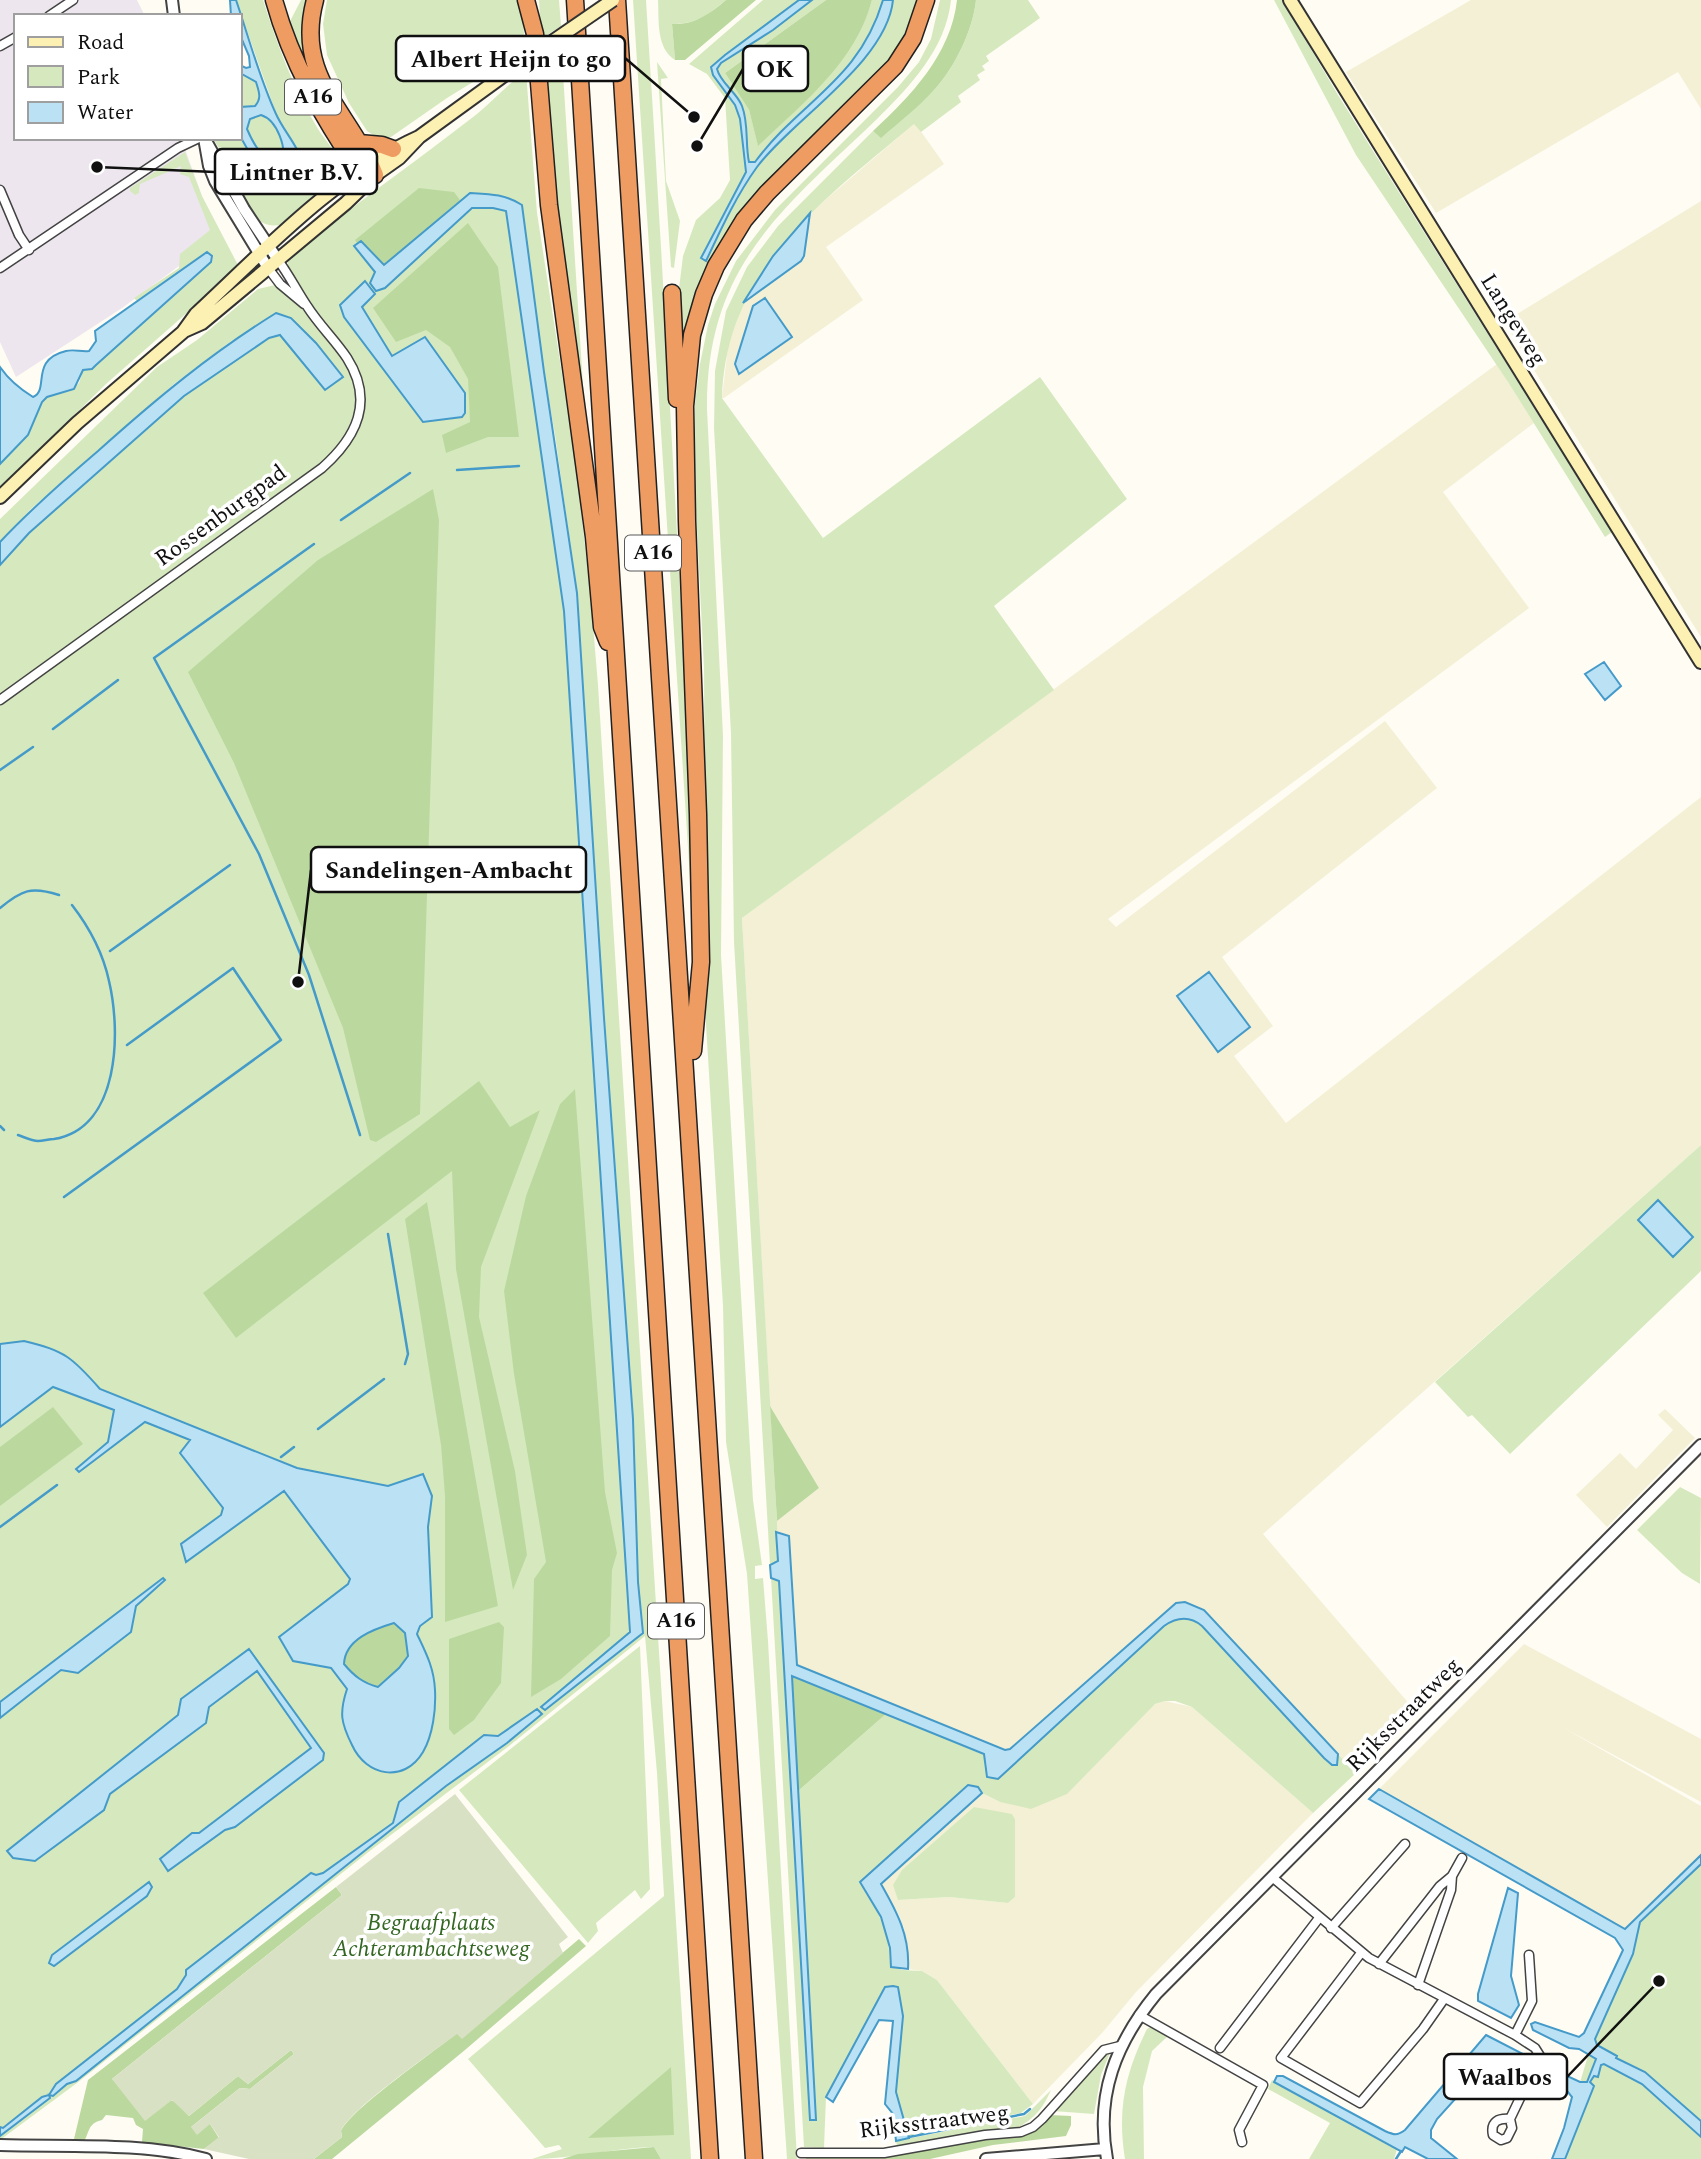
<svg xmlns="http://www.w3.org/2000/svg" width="1701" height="2159" font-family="Spectral,serif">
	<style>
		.industrial { fill: #ede6ee }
		.farmland { fill: #f4f0d5; fill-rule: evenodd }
		.green { fill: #d6e9be; fill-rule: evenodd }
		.forest { fill: #bbd99e }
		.cemetery { fill: #d9e1c5 }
		.water { fill: #bbe2f4; stroke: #449ac9; stroke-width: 2; fill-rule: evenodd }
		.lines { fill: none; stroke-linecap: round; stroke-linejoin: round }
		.stream { stroke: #449ac9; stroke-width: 2.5 }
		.minor-casing { stroke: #434343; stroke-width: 11 }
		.tertiary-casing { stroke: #434343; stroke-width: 14 }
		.secondary-casing { stroke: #323232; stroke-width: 16 }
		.motorway-casing { stroke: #212121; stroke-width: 19 }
		.minor { stroke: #fff; stroke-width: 8 }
		.tertiary { stroke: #fff; stroke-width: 10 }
		.secondary { stroke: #fcf0b2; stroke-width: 12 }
		.motorway { stroke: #ef9c62; stroke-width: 16 }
		.secondary-bridge-casing { stroke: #323232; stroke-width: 16; stroke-linecap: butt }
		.secondary-bridge { stroke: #fcf0b2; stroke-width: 12 }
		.labels { text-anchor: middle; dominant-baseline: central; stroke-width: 7; stroke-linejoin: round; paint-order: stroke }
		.shield { fill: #fff; stroke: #585858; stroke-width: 2 }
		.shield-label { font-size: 21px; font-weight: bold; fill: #101010 }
		.street-label { font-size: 23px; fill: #101010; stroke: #fff }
		.park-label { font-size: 23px; font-style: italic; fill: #346722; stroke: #fff }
		.leader { fill: none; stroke: #101010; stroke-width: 2.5 }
		.callout-dot { fill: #101010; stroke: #fff; stroke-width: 2.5 }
		.callout { fill: #fff; stroke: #101010; stroke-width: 2.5 }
		.callout-label { font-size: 24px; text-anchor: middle; font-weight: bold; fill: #101010 }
	</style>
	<rect width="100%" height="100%" fill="#fffcf4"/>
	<path class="industrial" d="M0,0H137L145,16H16V138H181L217,238L122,308L16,377L0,342Z"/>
	<path class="farmland" d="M1471,0H1701V109L1678,72L1436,213L1346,72Z
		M915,123L944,164L826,247L863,300L724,398H722L728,346L743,303L801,261L804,256L810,213Z
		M1701,201V637L1504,322Z
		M1497,364L1534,423L1443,492L1529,608L1108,919L1116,927L1385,721L1437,788L1222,957L1273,1026L1234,1056L1286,1123L1701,797V1145L1263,1534L1418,1714L1356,1773L1204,1610L1194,1605L1144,1632L1010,1749L1005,1750L796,1665L789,1536L776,1532L777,1521L819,1488L770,1406L742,918Z
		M1665,1409L1695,1438L1607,1527L1576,1495L1620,1453L1636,1469L1673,1430L1658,1415Z
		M1524,1644L1701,1739V1802L1562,1727L1701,1806V1855L1625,1929L1379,1789Z
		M1165,1701L1192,1707L1313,1813L1136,1992L1102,2033L1033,2104L937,1980L922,1971L908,1969L904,1929L899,1915L880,1884L982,1793L1000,1802L1155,1704ZM1012,1814L1015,1819V1897L1008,1903L949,1897L898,1900Z"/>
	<path class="green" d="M236,0H263C277,44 294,90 318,129C326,142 342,156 337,172C332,187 300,210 288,222C243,243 234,163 212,138H240V136L265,180L275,190L299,152L277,116Z
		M301,0H312L307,30L353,158L287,27Z
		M327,0H518L523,19L525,50L447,98L391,137L378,138L367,131L349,103L327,55L323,24Z
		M539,0H559L561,26L541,39Z
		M633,0H646C664,280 678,561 694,841L693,925Z
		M658,0H726C707,15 698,24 672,24L675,60C656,48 659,20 658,0Z
		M763,0H826L725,73L749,110L758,145C803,102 854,62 872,0H924L908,44L745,215L678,375L677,305L683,256L696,220L720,198L730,180L725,98L707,74L689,64Z
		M940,0H951C946,49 910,86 877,119C782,210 706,266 707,409L723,736L721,955L753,1500L762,1565L755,1566V1579L763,1578L768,1641L797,2159H787L747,1574L726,1442L723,1306L706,1024L704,668L694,469L695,403L700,364L708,325L715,304L736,261L775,210L898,87L919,62L931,39Z
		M976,0H1028L1040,18L986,56L989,61L982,66L985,70L977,75L980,80L958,96L961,102L921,132L914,124C824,200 726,268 722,398L823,538L1040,377L1127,499L994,606L1054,690L742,918L777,1521L778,1561L770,1565L734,942L731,733L714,428L715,371L726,311L747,267L778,226L873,131L881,137C898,122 918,107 935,89C955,67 973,30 976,0Z
		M1274,0H1282L1338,95L1612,532L1605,537L1508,382L1356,155Z
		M561,42L584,401L552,184L542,55Z
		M657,62L668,78L661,79L666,181L680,221L674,268L671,267Z
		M526,72L537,213L575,458L590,589L598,685L691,2159H661L654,2147C613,2148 573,2159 532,2159L562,2149L559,2145L545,2148L468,2059L664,1896L657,1773L645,1636L509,1746L371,1850L77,2083L0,2140V552L234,339L174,384L31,509L0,542V519L157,367L197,340L258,289L275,285L285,294L297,283L288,270V259C349,208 414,163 477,114C494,100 507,84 526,72ZM516,212L555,435L577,593L604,1017L633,1419L636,1525L566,602Z
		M240,73L256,82C259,92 262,98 255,106L240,107Z
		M261,115C277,120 288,148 281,164C263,165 253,143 247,129L250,119Z
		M185,152L202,196L239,267L106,384L0,488V464L28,435L42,402L47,397L70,391L79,383L83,370L92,369L96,365L213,259L207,252L204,254L137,301L134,298L179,268L180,254L210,230L189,177L180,174L181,166L140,184L139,193L135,195L130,191V188Z
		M1701,1145V1271L1510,1454L1472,1415L1468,1417L1435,1382Z
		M1680,1487L1701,1498L1700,1584L1682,1573L1637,1530Z
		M771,1578L779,1580L815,2119L797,1792L886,1714L984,1754L985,1770L998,1779L1164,1626C1177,1617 1190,1616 1202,1626L1324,1758L1332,1765H1336L1338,1754L1356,1773L1313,1813L1192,1707L1175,1701H1165L1155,1704L1067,1794L1031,1809L1000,1802L982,1793L978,1787L906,1843L861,1883C877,1909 890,1932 890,1964L902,1970L922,1971L937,1980L1033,2104L1021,2113L909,2136L896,2092L903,2016L898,1987L826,2097L824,2148L804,2147Z
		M640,1646L650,1889L641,1899L635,1890L596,1923L598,1931L588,1943L459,1790Z
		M974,1807L1012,1814L1015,1819V1897L1008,1903L949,1897L898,1900L893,1885L902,1870Z
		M1701,1864V2159H1557L1593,2039L1639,1924Z
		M1150,2027L1168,2036L1152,2051L1143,2087L1144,2159H1125C1117,2110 1125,2073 1147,2029Z
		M1107,2052L1109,2055L1101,2075L1094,2114L1053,2111Z
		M1272,2080L1397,2149L1394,2159H1309L1330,2123L1268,2089Z
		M1051,2090C1043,2108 1036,2117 1019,2127L897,2146L896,2141L1025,2116Z"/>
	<path class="forest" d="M726,0H756L685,60H675L672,24C695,25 709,14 726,0Z
		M826,0H872C856,62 802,104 758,146L749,110L725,73Z
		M957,0H976C973,30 955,67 935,89C919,107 899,122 881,138L873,131C911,96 951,54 957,0Z
		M419,188L454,192L460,200L384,265L361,241L357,243L355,240Z
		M468,223L498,267L519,437H488L446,453L442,435L470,422L468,379L450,347L426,330L396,342L373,308Z
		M433,489L439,520L420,1114L376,1142L370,1140L343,1028L234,763L188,672L318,560Z
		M479,1081L510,1127L540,1110L481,1267L479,1317L515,1471L527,1555L513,1590L456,1269L452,1171L236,1338L203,1293Z
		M575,1089L605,1492L617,1553L612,1570L610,1636L561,1679L531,1697L534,1579L546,1562L514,1374L504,1291L526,1196L560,1104Z
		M427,1202L498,1606L445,1622V1496L441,1445L405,1219Z
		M770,1406L819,1488L777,1521Z
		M53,1407L83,1444L0,1506V1447Z
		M499,1622L504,1627L501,1683L474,1720L454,1735L449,1729V1639Z
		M394,1623L405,1633L408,1656L399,1668L378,1687C363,1683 354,1676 344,1664C345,1638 373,1630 394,1623Z
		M792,1675L886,1714L797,1792Z
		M336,1887L342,1895L112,2079L176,2102L189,2116L238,2076L248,2084L291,2050L294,2054L250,2089L240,2088L191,2127L210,2124L219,2138L204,2149L142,2142L143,2129L136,2125L133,2118L106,2115L102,2120C87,2123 90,2133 83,2143L74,2139L88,2080Z
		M579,1939L586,1946L465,2050L332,2159H314L342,2137L341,2131C350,2110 435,2051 457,2033L462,2038Z
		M671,2067L674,2135L588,2138Z
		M1050,2115L1071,2116V2125L1066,2136L993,2145L930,2159H806V2155L879,2156L1032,2130Z
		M654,2147L661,2159H562L578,2154Z"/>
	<path class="cemetery" d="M455,1794L568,1937L559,1944L563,1953L462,2039L457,2034C434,2051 349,2110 341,2131L342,2137L314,2159H249L204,2149L219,2137L210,2124L197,2135L191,2127L240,2088L250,2089L294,2054L291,2050L248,2084L238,2076L189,2116L172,2100L145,2121L112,2079L342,1895L336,1887Z"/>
	<path class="water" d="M230,0H236C249,38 259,77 276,114C285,134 302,149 304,172L275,190L265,180L240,136V107L255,106C262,98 259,92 256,82L240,73V65L246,68L250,67L249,56L240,35V16H231ZM261,115C277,120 288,149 281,163C264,165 253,143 247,129L250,119Z
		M799,0H812L773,30L721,63L717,69C721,84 736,91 742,106C749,124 745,144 749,162H755C801,100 859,81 883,0H893C887,62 793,119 757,167C736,196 721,229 706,261L701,258L746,172L740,119L735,105L713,75L711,67L725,55Z
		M470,193C489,194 505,194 522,205L544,372L577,593L604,1018L633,1419L638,1582L643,1633L545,1710L541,1707L630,1632L564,611L506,211L493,208H472L385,288L376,291L370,283L375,272L354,246L361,241L384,265Z
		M810,213L804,256L801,261L743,303L773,256Z
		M207,252L212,256L211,262L96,365L92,369L83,370L74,389L47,397L42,402L28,435L0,464V367C9,380 20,389 33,397C50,390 29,360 66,351C74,349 81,352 89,351L96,341L95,331Z
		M365,281L375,294L362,307L392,356L425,337L465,393V413L462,417L423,422L344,317L340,305Z
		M765,298L792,337L739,374L735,364L753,306Z
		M276,313L291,318L316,343L343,377L325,390L280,335L269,338L184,396L29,533L0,565V542C31,509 64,480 98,451C156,399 210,354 276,313Z
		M1604,662L1621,686L1605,700L1585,674Z
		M1209,972L1250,1027L1218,1052L1177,996Z
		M1658,1200L1693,1237L1673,1257L1638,1220Z
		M24,1341C64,1350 73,1358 100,1389L297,1468L388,1486L423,1474L432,1496L428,1527L432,1617L420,1626L417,1634C426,1653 434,1668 435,1690C436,1709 433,1735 423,1752C404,1784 366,1776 352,1745C341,1723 339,1713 347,1689L331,1668L293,1661L279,1637L348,1584L350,1579L284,1491L186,1562L181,1544L221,1515L223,1508L180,1453L190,1440L145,1422L79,1472L76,1469L108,1442L114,1410L53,1387L0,1427V1344ZM394,1623L405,1633L408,1656L399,1668L378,1687C363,1683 354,1676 344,1664C345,1639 374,1629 394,1623Z
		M776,1532L789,1536L797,1665L1005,1750L1010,1749L1176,1603L1185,1602L1204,1610L1338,1754L1337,1765H1332L1324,1758L1202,1626C1190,1616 1177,1617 1164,1626L998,1779L987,1777L984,1754L792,1676L816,2120H810L779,1581L771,1578L770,1565L778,1561Z
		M163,1578L165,1580L136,1606L131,1632L78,1673L61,1670L0,1718V1702Z
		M249,1649L324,1753L323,1760L235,1827L225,1830L168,1871L160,1859L192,1833H199L311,1748L257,1671L209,1707L206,1723L110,1794L104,1810L35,1861L13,1858L7,1851L178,1715L181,1699Z
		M537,1709L542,1714L507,1743L446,1786L76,2081L67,2084L53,2096L49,2095L50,2098L0,2136V2127L3,2128L42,2097L49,2095L56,2084L177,1989L186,1975V1970L311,1873L316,1875L323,1873L393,1823L399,1802L484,1735L498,1736Z
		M968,1785L978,1787L982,1793L881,1884C897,1912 910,1936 908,1969L891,1967L890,1948L881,1917L860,1882Z
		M1379,1789L1625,1929L1701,1855V1864L1640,1922L1633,1954L1595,2039L1597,2045L1617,2056L1616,2058L1645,2072L1701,2121V2137L1642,2084L1604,2064L1601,2065L1598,2077L1594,2076L1590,2082L1594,2086L1565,2159H1552L1564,2128L1572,2097L1563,2086L1544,2074V2069L1550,2068L1580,2082H1587L1596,2059L1579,2049L1569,2048L1533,2030L1531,2024L1535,2022L1579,2037L1584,2033L1623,1950L1615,1938L1369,1799Z
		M149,1882L152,1887L147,1896L54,1966L49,1963L52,1955Z
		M1508,1888L1518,1893L1511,1976L1519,2005L1511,2018L1478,2001V1994Z
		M893,1986L898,1987L903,2016L896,2092L909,2138L896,2141L893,2114L885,2104L893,2021L879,2020L833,2102L826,2097L885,1987Z
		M1486,2035L1523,2054L1529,2060L1527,2064L1499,2055L1494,2056L1437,2119L1431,2130V2138L1457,2159H1428L1405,2147L1402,2152L1274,2082L1277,2076H1283L1385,2131C1394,2135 1397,2136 1405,2130Z"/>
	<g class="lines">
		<path class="stream" d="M457,470L519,466
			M341,520L410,473
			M314,544L154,658L259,854L309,975L360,1135
			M53,729L118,680
			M0,770L33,747
			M0,908C22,890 31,886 59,895
			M110,951L230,865
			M0,1126L4,1130
			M18,1135C24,1137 32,1141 38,1141C43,1141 49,1139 54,1139C120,1128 121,1032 109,981C103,953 89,927 72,905
			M64,1197L281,1040L233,968L127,1045
			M388,1234L408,1354L405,1364
			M318,1429L384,1379
			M281,1457L294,1447
			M0,1527L57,1485
			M909,2137L1024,2114L1030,2109
			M1396,2159L1401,2151"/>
		<g class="minor-casing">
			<path id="minor" d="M49,16L73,0
				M0,46L16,37
				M0,190L19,235L29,250
				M0,268L178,148L199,138
				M268,268L280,284L304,304
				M0,700L322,468C356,438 375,402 347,358C335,340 319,325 307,306C297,291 289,275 278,260
				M1272,1877L1369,1958L1515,2035L1535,2048L1540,2056L1510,2119L1512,2128L1507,2138L1501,2140L1493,2135C1490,2121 1499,2118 1510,2119
				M1331,1928L1405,1844
				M1361,1953L1281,2058L1360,2103L1423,2029L1444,1999
				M1379,1964L1440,1886L1452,1876L1462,1858
				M1418,1985L1451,1890L1452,1876
				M1139,2015L1263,2085L1239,2130L1242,2142
				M1515,2035L1532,2001L1529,1955
				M1220,2048L1319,1918
				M801,2153H884L985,2135L1021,2132L1033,2127L1042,2119L1104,2050L1120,2046"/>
		</g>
		<g class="tertiary-casing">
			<path id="tertiary" d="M172,0L174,16
				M204,138L209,166L215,181L268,268
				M206,141L244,209L278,260
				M0,2145C67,2147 142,2142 206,2159
				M986,2159L1105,2149
				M1107,2159C1095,2095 1116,2043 1156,1994L1701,1445"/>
		</g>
		<g class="secondary-casing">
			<path id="secondary" d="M1290,0L1701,662
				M184,331L202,323L346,203L375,175L399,158L419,137L514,68
				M0,497L77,423L183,332L196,314C264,251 334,175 419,137"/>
		</g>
		<g class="motorway-casing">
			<path id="motorway" d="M274,0C291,62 323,118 359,171L375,175
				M315,0C294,78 350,111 375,175
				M526,0L535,34L549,205L594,537L602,627L608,642
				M575,0L710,2159
				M617,0L754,2159
				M359,143L382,145L393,149
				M672,293L677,399
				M693,1051L701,962L698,814L687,521L685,406L692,335L704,294L716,266L744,220L767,193L895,66L913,38L926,0"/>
		</g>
		<use href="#minor" class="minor"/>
		<use href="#tertiary" class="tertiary"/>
		<use href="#secondary" class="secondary"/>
		<use href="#motorway" class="motorway"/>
		<g class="secondary-bridge-casing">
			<path id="secondary-bridge" d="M514,68L613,0"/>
		</g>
		<use href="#secondary-bridge" class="secondary-bridge"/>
	</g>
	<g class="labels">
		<g class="shield">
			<rect x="285" y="79.5" width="56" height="35" rx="5"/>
			<rect x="625" y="535.5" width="56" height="35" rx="5"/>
			<rect x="648" y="1603.5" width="56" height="35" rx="5"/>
		</g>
		<g class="shield-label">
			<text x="313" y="97">A16</text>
			<text x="653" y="553">A16</text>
			<text x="676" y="1621">A16</text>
		</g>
		<g class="street-label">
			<text transform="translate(1513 320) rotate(58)">Langeweg</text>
			<text transform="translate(221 516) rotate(-36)">Rossenburgpad</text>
			<text transform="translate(1404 1715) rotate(-45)">Rijksstraatweg</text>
			<text transform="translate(934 2122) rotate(-7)">Rijksstraatweg</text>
		</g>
		<g class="park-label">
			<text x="431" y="1923">Begraafplaats<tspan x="431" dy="26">Achterambachtseweg</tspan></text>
		</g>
	</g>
	<path class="leader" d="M694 117L625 58M697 146L743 69M97 167L215 172M298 982L311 870M1659 1981L1567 2077"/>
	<g class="callout-dot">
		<circle cx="694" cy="117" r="7"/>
		<circle cx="697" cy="146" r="7"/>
		<circle cx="97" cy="167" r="7"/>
		<circle cx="298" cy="982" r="7"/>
		<circle cx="1659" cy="1981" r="7"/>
	</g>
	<g class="callout">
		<rect x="396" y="36" width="229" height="45" rx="7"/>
		<rect x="743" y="46" width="65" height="45" rx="7"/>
		<rect x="215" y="149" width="162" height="45" rx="7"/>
		<rect x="311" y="847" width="275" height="45" rx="7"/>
		<rect x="1444" y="2054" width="123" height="45" rx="7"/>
	</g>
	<g class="callout-label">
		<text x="511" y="67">Albert Heijn to go</text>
		<text x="775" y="77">OK</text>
		<text x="296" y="180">Lintner B.V.</text>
		<text x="449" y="878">Sandelingen-Ambacht</text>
		<text x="1505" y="2085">Waalbos</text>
	</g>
	<rect x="14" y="14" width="228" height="126" fill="#ffffff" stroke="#9f9f9f" stroke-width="2"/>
	<rect x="28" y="37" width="35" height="10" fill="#fcf0b2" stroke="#9f9f9f" stroke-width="2"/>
	<text x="77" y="49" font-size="21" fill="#101010">Road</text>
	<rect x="28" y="66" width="35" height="21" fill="#d6e9be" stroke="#9f9f9f" stroke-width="2"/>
	<text x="77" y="84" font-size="21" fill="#101010">Park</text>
	<rect x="28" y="102" width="35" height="21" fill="#bbe2f4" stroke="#9f9f9f" stroke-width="2"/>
	<text x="77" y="119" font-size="21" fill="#101010">Water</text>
</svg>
